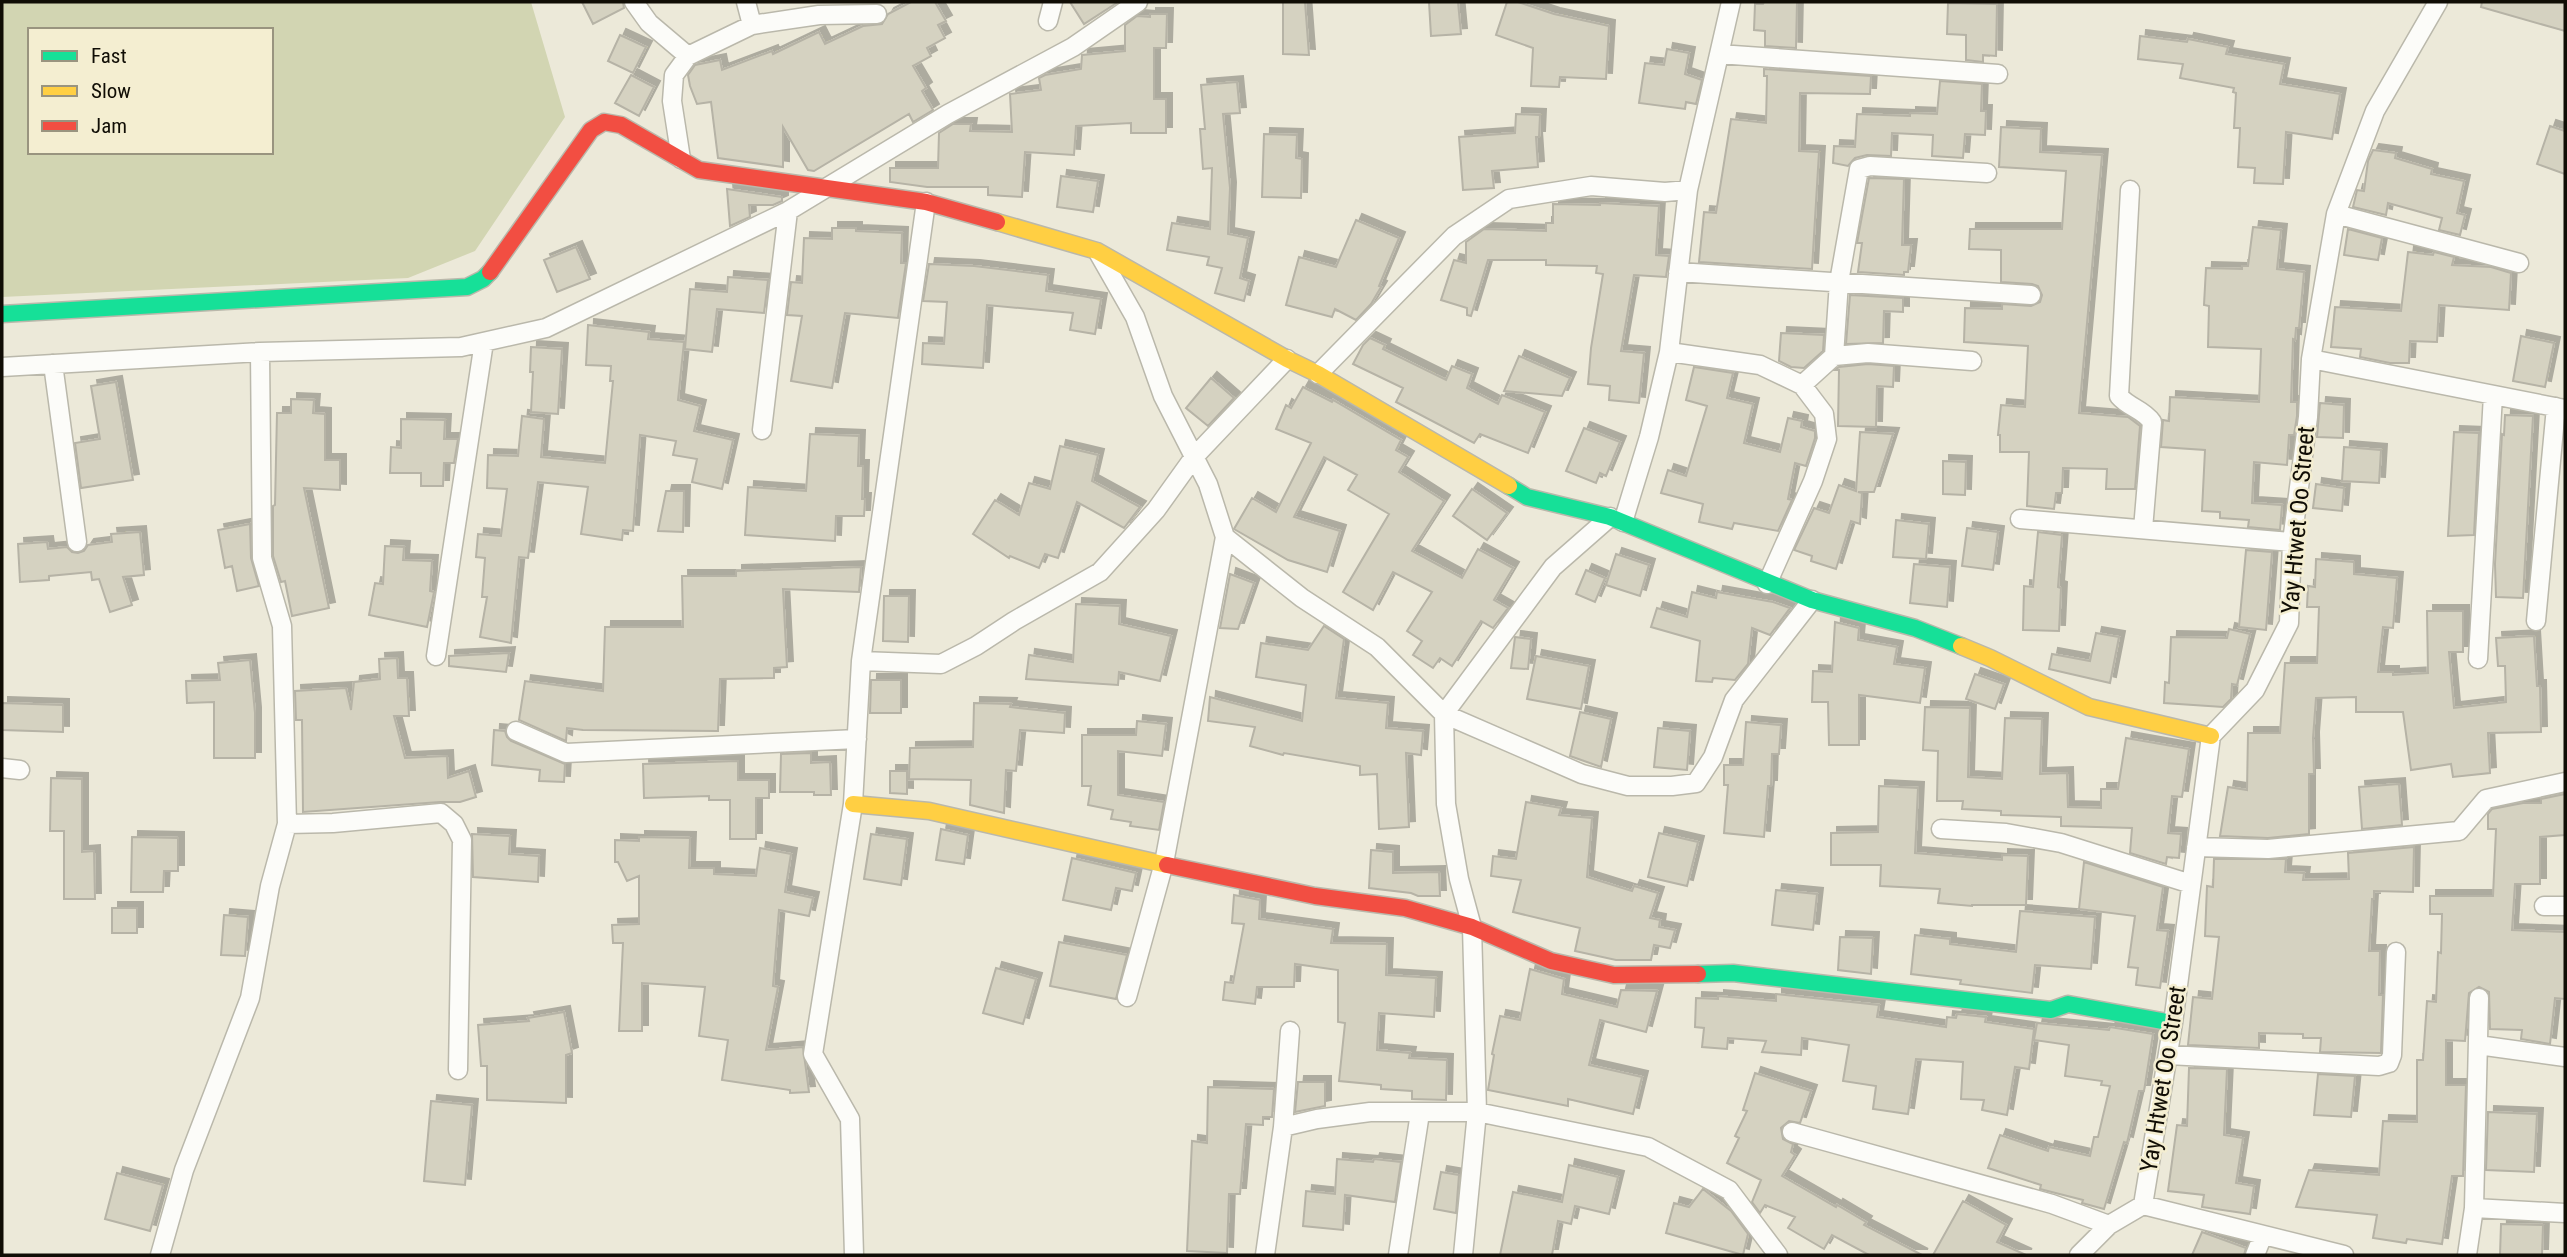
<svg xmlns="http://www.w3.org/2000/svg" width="2567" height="1257" font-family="'Roboto Condensed',sans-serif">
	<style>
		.green { fill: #d2d5b2; fill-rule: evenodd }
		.building { fill: #d5d2c1; stroke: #b6b3a6; stroke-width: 2; filter: url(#shadow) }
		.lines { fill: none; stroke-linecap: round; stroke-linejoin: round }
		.street-casing { stroke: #bab8ab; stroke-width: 21 }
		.fast-casing { stroke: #bab8ab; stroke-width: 19 }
		.slow-casing { stroke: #bab8ab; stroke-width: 19 }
		.jam-casing { stroke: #bab8ab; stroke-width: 19 }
		.street { stroke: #fcfcf9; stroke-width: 18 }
		.fast { stroke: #16e098; stroke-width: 16 }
		.slow { stroke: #ffcf43; stroke-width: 16 }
		.jam { stroke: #f24e42; stroke-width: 16 }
		.labels { text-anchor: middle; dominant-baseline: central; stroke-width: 5; stroke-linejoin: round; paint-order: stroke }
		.street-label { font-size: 24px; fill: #100d05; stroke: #f4eed1 }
	</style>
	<defs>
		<filter id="shadow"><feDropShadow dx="6" dy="-6" stdDeviation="0" flood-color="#0004"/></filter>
	</defs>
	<rect width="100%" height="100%" fill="#ece9d9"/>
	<path class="green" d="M2,2H531L565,117L475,251L408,278L2,297ZM30,30H271V152H30Z"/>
	<path class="building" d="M582,2H623L624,8L593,24Z
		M911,2H935L946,21L938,25L945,38L927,48L931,56L913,66L926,88L922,91L933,110L913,122L909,114L814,171L808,170L783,127V167L718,158L711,102L697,104L690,86L688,75L695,65L720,60L722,70L772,51L773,54L819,32L825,44L863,26L882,24L888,14Z
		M1070,2H1118L1084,24Z
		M1283,2H1305L1309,55L1283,54Z
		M1429,2H1458L1461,34L1431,36Z
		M1507,2H1518L1554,14L1609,26L1606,79L1560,77L1559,87L1531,86L1533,48L1496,35Z
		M1764,2H1797L1796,48L1765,46V31L1754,30L1755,4H1763Z
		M2482,2H2565V31L2481,7Z
		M1948,3L1997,4L1996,56L1983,55V62L1966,60V35L1947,34Z
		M1150,14H1167L1166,48H1154V99H1166V133H1131V123L1076,126L1074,155L1025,152L1022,197L988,195V187H927L890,182V168H938L939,133L953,124H971L970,131L1012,132L1010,94L1041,90L1039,78L1045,75L1081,69L1082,55L1125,51V25L1137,16L1150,17Z
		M620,35L646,47L633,73L608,61Z
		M2140,36L2187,42L2188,39L2228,47L2226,54L2284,64L2280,84L2340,94L2332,139L2286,132L2283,184L2254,183L2255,168L2238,167L2240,128H2234L2236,93L2233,92L2234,88L2180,78L2183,64L2138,59Z
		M1667,49L1689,53L1685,74L1702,80L1696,104L1686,102L1685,109L1639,103L1645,63L1664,65Z
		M1764,69L1871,76L1870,94L1800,93L1799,151L1819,152L1812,269L1699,262L1704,212L1716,213L1731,119L1766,123L1767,76H1764Z
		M631,75L654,87L639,116L615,103Z
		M1940,81L1982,84L1981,111H1986L1985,135L1965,134L1963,158L1932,156L1933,135L1892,133L1891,156L1867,155L1855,158L1848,166L1833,163L1834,146L1855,147L1857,114L1910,116V113L1937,114Z
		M1237,82L1240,113L1223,114L1230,188L1228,234L1248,238L1240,278L1249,281L1244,301L1215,293L1222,268L1207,265L1209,257L1167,250L1172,223L1210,229L1212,168L1203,169L1200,129H1205L1201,85Z
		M1516,114L1540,115L1539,137H1536L1538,167L1492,171L1494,188L1463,190L1459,137L1515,133Z
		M2550,126L2565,131V174L2537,164Z
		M2001,127L2041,129L2040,152L2102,155L2079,413L2128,417L2140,426L2135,489H2106L2107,469L2063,468L2062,493H2056L2054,509L2027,506L2029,452H2000V435H1998L2001,405L2025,407L2028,346L1964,342L1965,308L2002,309V304L2031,306L2040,302L2042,295L2038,286L2032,284L2001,282V250L1969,249L1970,229H2062L2066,171L1999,167Z
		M1264,134L1297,135L1296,158L1302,159L1301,198L1262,197Z
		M2373,150L2396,153L2395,158L2432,169L2431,174L2464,181L2457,213L2465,215L2460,235L2439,230L2442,218L2388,203L2386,215L2353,207L2357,190L2364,191L2368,161Z
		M1061,176L1098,181L1093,212L1057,207Z
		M1869,178L1904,179L1902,245H1911L1908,272H1904V275L1858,272L1862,243H1857Z
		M727,189L782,197V201L773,205H749L750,217L730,226Z
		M1600,203L1659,206L1656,255L1669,256L1666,277L1634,275L1621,351L1644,353L1639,403L1609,400L1610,386L1588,384L1591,348L1603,274L1596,273L1597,266L1546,265V260H1488L1471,316L1467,315V308L1441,300L1454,260L1466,263V242L1484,229L1546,231V223H1553V204L1600,205Z
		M1356,220L1399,238L1379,286L1381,287L1371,304L1356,320L1335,309L1332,317L1286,305L1299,257L1336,267Z
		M2253,227L2281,230L2277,269L2304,272L2299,328H2296L2295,340L2293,339L2291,402H2297V416L2294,435H2289L2287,465L2254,462L2252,503L2282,505L2280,530L2248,527L2249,520L2220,518V512L2202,511L2205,450L2161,447L2163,420L2169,421L2170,397L2259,402L2261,349L2208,347L2209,306L2204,305L2206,268L2242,269V266H2248Z
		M832,228H856V231L902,233L901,263H906L898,318L845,313L832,388L791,381L802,316L787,315L791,282L802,283L804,238L832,239Z
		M2348,229L2382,238L2378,260L2344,255Z
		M576,247L590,279L557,292L544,260Z
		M2408,252L2433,255L2434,252L2454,257L2452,265L2491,267L2511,273L2509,310L2439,305L2437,342L2410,341L2409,363H2390L2360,357L2361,349L2331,347L2335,307L2401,311Z
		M929,264L974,266L1048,275L1046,291L1101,299L1095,334L1070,330L1073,313L987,305L983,368L922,364L923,343L944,344L947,302L923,301Z
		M728,277L768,280L764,313L717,309L712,352L685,349L690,289L727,292Z
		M1850,295L1903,298V312L1884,311L1883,343L1846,344Z
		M588,325L649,332L648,339L684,342L678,400L700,406L694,431L733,440L722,489L692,482L697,459L673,455L676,441L640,435L633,531L623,530L622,540L581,534L588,487L538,482L528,558L519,557L511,643L480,637L487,597H482L485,558L476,557L478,534L501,536L507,489L487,488L488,455L518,456L522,416L544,419L541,457L605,463L613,381H610L611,366L586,365Z
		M1781,333L1824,335L1823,351L1804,368L1791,367L1779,361Z
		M2521,336L2554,343L2545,387L2513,381Z
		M1370,338L1385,345L1383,349L1446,380L1452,366L1472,374L1467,388L1498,404L1502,395L1545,412L1528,453L1480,434L1474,443L1396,402L1403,388L1353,364L1363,345Z
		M531,347L562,349L558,414L531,412L533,372H530Z
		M1519,356L1570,378L1562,396L1504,391Z
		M1868,364L1894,366L1893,387L1877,386L1876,427L1838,426L1839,370H1835L1839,367Z
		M1694,367L1733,373L1727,398L1753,404L1744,443L1780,452L1788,418L1802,421L1801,427L1815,431V438L1806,466L1795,463L1788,499L1792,500L1778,531L1734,523L1732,529L1699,522L1703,504L1661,493L1668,470L1686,476L1707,406L1686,400Z
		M1211,378L1234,398L1208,426L1186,408Z
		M116,382L133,480L81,488L75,443L100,439L91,386Z
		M1303,387L1332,402L1333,400L1401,440L1396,450L1408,457L1399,472L1444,501L1412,551L1462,578L1478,549L1513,568L1494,600L1508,608L1493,628L1481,621L1452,666L1440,658L1433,668L1413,655L1422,641L1407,631L1432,592L1393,572L1373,610L1343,592L1389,514L1348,490L1357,475L1324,457L1294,517L1340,531L1327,572L1288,560L1234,529L1252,498L1276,512L1311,443L1276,429L1286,405L1291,408Z
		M291,399L314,400L313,413L325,414V460H340V490L304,488L329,608L292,616L285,581L281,582L273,556V506L275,505L277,413H291Z
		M2320,403L2344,405L2343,438L2317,437Z
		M2505,415L2533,416L2523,598L2496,597L2495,564L2502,434L2504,435Z
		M401,419L445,420L444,439H458L454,463H444L443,486H421V473H390L391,447L401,448Z
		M1584,428L1620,442L1606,476L1600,473L1596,483L1566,471Z
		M1860,432L1893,434L1874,492H1858L1862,493L1860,524L1851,521L1836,569L1811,561L1812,556L1794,550L1814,508L1829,513L1839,485L1856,491Z
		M2454,432L2479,433L2474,535L2448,536Z
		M810,434L859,436L858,466H863L862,499H865L864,516H836L835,541L745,535L748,487L806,491Z
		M1060,446L1098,455L1092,481L1140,507L1124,528L1077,502L1058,558L1045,554L1039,568L1010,556L1009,558L973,534L995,500L1019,515L1029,483L1050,489Z
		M2344,447L2381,450L2379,483L2342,481Z
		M1943,461L1966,462L1965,495L1943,494Z
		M2316,484L2344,488L2342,511L2313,508Z
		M1472,489L1507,513L1487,540L1453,516Z
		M666,491H684L683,532L658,531Z
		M1896,520L1929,524L1926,559L1893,557Z
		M250,524L251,558L259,586L237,591L232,566L225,568L218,530Z
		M1967,528L1998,532L1993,570L1962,566Z
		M140,532L144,575L123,577L132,605L110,612L99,579L92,580L91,572L49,576V580L20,582L18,544L47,542L48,549L67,547L72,552L78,553L84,551L88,545L112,542L111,534Z
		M2038,532L2062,535L2058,587L2061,588L2059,631L2023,630L2024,586L2033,587Z
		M385,546L404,547L403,560L432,561L430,591L434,592L427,627L369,615L375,583L383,584Z
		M2246,550L2272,552L2266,630L2239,627Z
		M1616,554L1649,565L1640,596L1606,585Z
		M2316,559L2354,562V574L2397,578L2393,628L2383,627L2378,672H2393V675L2428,673L2427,611H2463V652H2449L2454,708L2506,702L2505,666H2498L2496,638L2534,636L2537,686H2540L2541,732L2488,733L2490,773L2453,777L2451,764L2411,770L2403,712H2356V697L2316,698L2313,738L2314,774H2309V834L2268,838L2220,836L2228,787L2247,790L2248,733H2280L2285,663H2317L2319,607H2307L2308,586L2315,587Z
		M1914,564L1950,567L1947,607L1910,603Z
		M861,567L859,592L783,589L787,667L774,668V678L720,679L718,731L583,730L567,728L566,741L519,720L525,681L603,691L605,627H683L682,576H736V571Z
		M1586,570L1605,578L1595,602L1576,594Z
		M1230,574L1254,583L1238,629L1220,628Z
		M1692,592L1716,598L1717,592L1773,602L1790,608L1770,635L1752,628L1748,664L1735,680L1713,678L1712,682L1696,681L1700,641L1651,627L1657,608L1687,617Z
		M884,596H909L908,642L883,641Z
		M1076,604L1120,606L1119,624L1171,636L1160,681L1119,672L1118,685L1026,679L1029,655L1073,662Z
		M1835,622L1859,628L1858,640L1897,647L1894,664L1925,668L1920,703L1859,695V745H1829L1828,702H1812L1813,671L1832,672Z
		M1324,626L1344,639L1336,698L1388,703L1386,728L1423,731L1421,755L1406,753L1409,827L1379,829L1377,774L1360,775V766L1284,753L1283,755L1250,746L1255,727L1208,721L1210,697L1302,721L1306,685L1256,677L1261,643L1308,650Z
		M2229,629L2250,634L2237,685L2232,684L2231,699L2223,707L2164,703L2165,682L2169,683L2171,637L2227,638Z
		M2096,633L2119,637L2110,683L2049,669L2052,654L2090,661Z
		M1515,637L1531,639L1528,669L1511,668Z
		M509,653L506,672L449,666V656Z
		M1536,656L1589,666L1581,709L1527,699Z
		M397,658L398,678H407L409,716H394L405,758L447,756L448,778L469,771L476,797L460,802H440L303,812L302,720H296L295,691L346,688L351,710L354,682L380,679L379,659Z
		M250,660L255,713V758H214V702L187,703L186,681L220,680L218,663Z
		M1975,674L2004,684L1995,709L1966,699Z
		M871,680H901V713H870Z
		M2,703L63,705V732L2,730Z
		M974,703L1011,704L1010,707L1065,713L1064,733L1020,730L1016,771L1006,770L1004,813L970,805L971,780L909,779L910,748L973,747Z
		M1925,707L1970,708L1968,777L2002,779L2005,718L2042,719L2040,774L2067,773L2068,807L2101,808V789H2118L2126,738L2189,749L2182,797L2172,796L2168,833L2181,834L2179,858L2167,857L2166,864L2130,853L2132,828L2061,826V817L2001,815V811L1962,809L1963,801H1937L1938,751L1923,750Z
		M1580,712L1611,719L1601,767L1570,756Z
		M1137,721L1166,724L1162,756L1118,751V795L1164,802L1159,830L1130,826L1131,822L1111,819L1113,810L1088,805L1091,786H1082V735H1136Z
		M1746,722L1781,725L1779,754H1772L1771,786H1768L1764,837L1724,833L1728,785H1724V765H1743Z
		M1658,728L1690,731L1687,770L1654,767Z
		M494,730L505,731L507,737L511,741L565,764L564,782L539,781L540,770L492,765Z
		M811,753V763L830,762L831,795H814V792H780L781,754Z
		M738,761V780H769V798H756V839H730V800H709V796L644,798L643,764Z
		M890,771H907V794L890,793Z
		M51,778L82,779V852L94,851L95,899H64V831H50Z
		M2399,784L2402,825L2362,829L2359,787Z
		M1879,786L1918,788L1915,853L2002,860V855L2028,856L2026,905H1972V906L1938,903L1940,889L1880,886L1881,865H1831V833L1878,832Z
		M2565,794V835L2540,837V884H2515L2512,930L2565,932V999L2555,998L2550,1044L2521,1039L2522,1030L2490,1029L2489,992L2479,987L2469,993L2465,1041L2446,1040V1085H2466L2463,1176H2452L2442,1244L2407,1239L2406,1243L2373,1238L2377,1215L2296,1207L2309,1170L2379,1175L2383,1121L2417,1122V1060H2423L2427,1001L2436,1002L2438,952L2441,953L2442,914H2430V896H2493L2496,829H2488V814L2492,809L2523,803H2541V799Z
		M1526,802L1561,808L1559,815L1592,818L1587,877L1632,891L1634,886L1658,893L1650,918L1660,920L1659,927L1675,930L1670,948L1654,945L1651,960H1616L1575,951L1580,928L1513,912L1521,880L1491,876L1493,856L1516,859Z
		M941,829L968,835L964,864L936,860Z
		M1659,833L1698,842L1687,886L1648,877Z
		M472,834L510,836L509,854L539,856L538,882L473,877Z
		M871,834L907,839L901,885L864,879Z
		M132,837L178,838V871H164L163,892H131Z
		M639,837L690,838L689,868H714V874L756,876L760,848L791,854L785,892L813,898L809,916L779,910L773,986L778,987L766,1050L803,1047L809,1092L790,1093V1090L722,1080L728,1040L699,1036L705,987L642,983V1031H619L623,943H613L612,925L639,924V876L627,881L618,862H615V840L639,841Z
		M2414,847L2413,892L2374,891V899H2372L2369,951H2380L2379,995H2383L2381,1053L2320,1052L2321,1038H2303V1034L2259,1033V1048L2188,1045L2193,997L2212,999L2219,937L2205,936L2207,886L2213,887L2214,859H2286L2285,872L2304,873L2303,880L2349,879L2348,853Z
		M1371,850L1393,852V873L1439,872L1440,896H1418L1411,893L1369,888Z
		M1072,858L1136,873L1132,891L1116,888L1111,910L1063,900Z
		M2084,862L2163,887L2157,930L2168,931L2160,988L2136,985L2138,968L2128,967L2135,916L2079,909Z
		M1776,890L1817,894L1813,930L1772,925Z
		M1234,895L1260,900L1259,919L1333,929L1331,943L1387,944L1386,975L1436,978L1434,1017L1379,1013L1377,1050L1410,1053L1409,1058L1447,1060L1446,1100L1412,1099V1091L1381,1089V1085L1339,1081L1345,1023L1338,1022V970L1295,964L1294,987H1257L1255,1004L1223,1000L1225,982L1233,983L1244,924L1232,923Z
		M112,908H137V933H112Z
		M2020,911L2095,917L2091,969L2035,965L2032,993L1960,984L1961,980L1911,974L1915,935L1950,939V944L2016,952Z
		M224,915L248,917L245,956L221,955Z
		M1840,937L1873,938L1871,974L1838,970Z
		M1059,942L1127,955L1116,999L1050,986Z
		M996,968L1036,979L1023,1024L983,1013Z
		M1530,969L1564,979L1562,994L1617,1007L1621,990L1657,991L1646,1032L1600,1020L1589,1065L1642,1077L1633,1114L1568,1099V1106L1488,1090L1494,1055L1492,1054L1500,1016L1520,1020Z
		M1776,994L1879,1005L1877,1017L1946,1027L1947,1017L1956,1018L1957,1014L1986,1017L1985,1022L2034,1029L2029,1069L2015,1067L2007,1115L1982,1110L1984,1100L1961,1099L1963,1062L1916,1059L1908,1114L1873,1109L1876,1086L1843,1081L1849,1045L1802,1038L1801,1055L1762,1052L1766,1041L1728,1038L1727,1049L1702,1047L1704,1028L1695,1027L1696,998L1718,999V996L1776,1001Z
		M564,1012L572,1053L566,1055V1103L487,1100V1066H481L478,1025L529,1021L528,1018Z
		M2037,1023L2109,1030L2110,1027L2153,1034L2144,1091H2139L2127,1143L2124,1142L2104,1209L2082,1203L2083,1200L2040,1189L2041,1185L1988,1168L2000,1135L2048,1151L2049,1147L2090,1156L2094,1137H2098L2110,1086L2101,1085L2102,1081L2065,1076L2069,1045L2034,1040Z
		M2189,1068L2227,1069L2224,1135L2243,1138L2236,1183L2254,1186L2250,1214L2202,1207L2204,1195L2168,1191L2177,1125L2187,1126Z
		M1755,1073L1811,1091L1800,1123L1789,1121L1781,1128L1783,1139L1793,1144L1791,1152L1795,1155L1782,1176L1836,1207L1837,1205L1866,1222L1864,1225L1922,1255H1869L1832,1235L1824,1249L1788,1228L1795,1217L1765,1205L1760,1213L1752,1202L1761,1180L1727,1163L1739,1138L1735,1136L1747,1111L1743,1110Z
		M2318,1074L2355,1076L2351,1117L2314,1115Z
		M1298,1082H1325V1106L1295,1112Z
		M1208,1087L1274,1089L1272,1117H1263V1125L1246,1124L1240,1194H1229L1227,1253L1187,1251L1192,1141L1207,1143Z
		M431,1101L472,1105L465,1185L424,1181Z
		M2488,1112L2537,1114L2534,1172L2486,1170Z
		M1337,1159L1373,1162L1374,1159L1401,1162L1395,1202L1345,1195L1343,1230L1303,1226L1306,1191L1335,1194Z
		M1569,1165L1618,1177L1609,1214L1575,1206L1571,1224L1558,1221L1552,1255H1500L1513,1192L1562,1202Z
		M1441,1172L1459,1175L1456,1213L1434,1209Z
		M117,1173L163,1185L150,1231L105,1219Z
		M1703,1189L1731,1211L1748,1234L1743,1255L1666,1233L1674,1203L1689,1207Z
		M1963,1201L2006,1225L1997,1242L2026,1255H1933Z
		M2501,1224L2543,1225L2542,1255H2500Z
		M2202,1232L2246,1248L2244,1255H2192Z"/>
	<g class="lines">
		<g class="street-casing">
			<path id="street" d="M634,2L649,23L688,56
				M746,2L752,25
				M1048,21L1053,2
				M1719,54L1998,74
				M681,159L672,101L674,75L688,56L752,25L819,15L877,14
				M2130,190L2119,396C2129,408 2143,409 2152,422L2143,529
				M2336,214L2519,263
				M1099,254L1135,317L1163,396L1208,484L1225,537L1302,598L1377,647L1444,714L1582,774L1628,786H1672L1696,783L1713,757L1734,700L1812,600
				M1678,272L2031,295
				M1669,352L1760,365L1802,385L1824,414L1827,439L1813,481L1767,584
				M1834,356L1839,282L1859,169L1870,166L1987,173
				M2311,359L2565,409
				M53,364L77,542
				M2,367L260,352L461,347L546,328L788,211L948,114L1073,47L1138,2
				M1318,374L1454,236L1509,199L1591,186L1665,192L1688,190
				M1802,385L1834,356L1868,353L1972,361
				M762,430L788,211
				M2020,519L2292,542
				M1623,522L1649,437L1669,352L1688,190L1731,2
				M2536,621L2556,407
				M436,656L484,342
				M2478,659L2493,395
				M861,661L941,664L976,646L1014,621L1100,572L1156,510L1194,457L1287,359
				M516,731L566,753L857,739
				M2,768L20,770
				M287,824L333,823L441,813L454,824L462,840L458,1070
				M1941,829L2006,833L2061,843L2191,884
				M2196,847L2268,849L2459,831L2486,799L2565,782
				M2544,906H2565
				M1127,997L1164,863L1225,537
				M2478,1045L2565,1057
				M2168,1055L2379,1066L2389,1063L2392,1055L2396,952
				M1283,1127L1317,1119L1370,1112H1477L1648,1147L1729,1190L1778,1255
				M1792,1132L2052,1204L2109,1225
				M2143,1205L2344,1255
				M2474,1208L2565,1213
				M160,1255L184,1170L250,998L270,886L287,824L282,626L262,558L260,352
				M854,1255L850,1119L813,1054L853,804L861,661L926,202
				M1265,1255L1283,1127L1290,1031
				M1398,1255L1420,1113
				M1463,1255L1477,1112L1472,927L1459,879L1446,804L1444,714L1553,567L1610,517
				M2079,1255L2109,1225L2143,1205L2173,1023L2211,736L2255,690L2289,623L2292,542L2308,417L2311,359L2336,214L2375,111L2438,2
				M2255,1255L2263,1235
				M2467,1255L2474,1208L2479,998"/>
		</g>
		<g class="fast-casing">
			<path id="fast" d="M2,314L467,287L483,279L490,272
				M1509,486L1527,497L1610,517L1812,600L1915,628L1961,646
				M1698,974L1733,973L2051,1010L2068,1004L2173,1023"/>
		</g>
		<g class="slow-casing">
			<path id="slow" d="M997,222L1097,251L1287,359L1318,374L1509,486
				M1961,646L1990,658L2089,707L2211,736
				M853,804L929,811L1167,865"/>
		</g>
		<g class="jam-casing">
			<path id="jam" d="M490,272L591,130L604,122L621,125L699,170L926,202L997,222
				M1167,865L1315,896L1405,908L1472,927L1551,961L1614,975L1698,974"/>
		</g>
		<use href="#street" class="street"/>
		<use href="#fast" class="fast"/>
		<use href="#slow" class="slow"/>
		<use href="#jam" class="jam"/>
	</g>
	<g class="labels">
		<g class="street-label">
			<text transform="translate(2298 520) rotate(-85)">Yay Htwet Oo Street</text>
			<text transform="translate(2163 1079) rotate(-81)">Yay Htwet Oo Street</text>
		</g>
	</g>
	<rect width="2567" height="1257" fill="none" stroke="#100d05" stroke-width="7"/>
	<rect x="28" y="28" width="245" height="126" fill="#f4eed1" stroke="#99947f" stroke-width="2"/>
	<rect x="42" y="51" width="35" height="10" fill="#16e098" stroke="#99947f" stroke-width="2"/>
	<text x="91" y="63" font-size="21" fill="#100d05">Fast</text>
	<rect x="42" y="86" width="35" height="10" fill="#ffcf43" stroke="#99947f" stroke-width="2"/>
	<text x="91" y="98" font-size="21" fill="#100d05">Slow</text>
	<rect x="42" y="121" width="35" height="10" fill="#f24e42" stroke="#99947f" stroke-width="2"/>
	<text x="91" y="133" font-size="21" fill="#100d05">Jam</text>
</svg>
